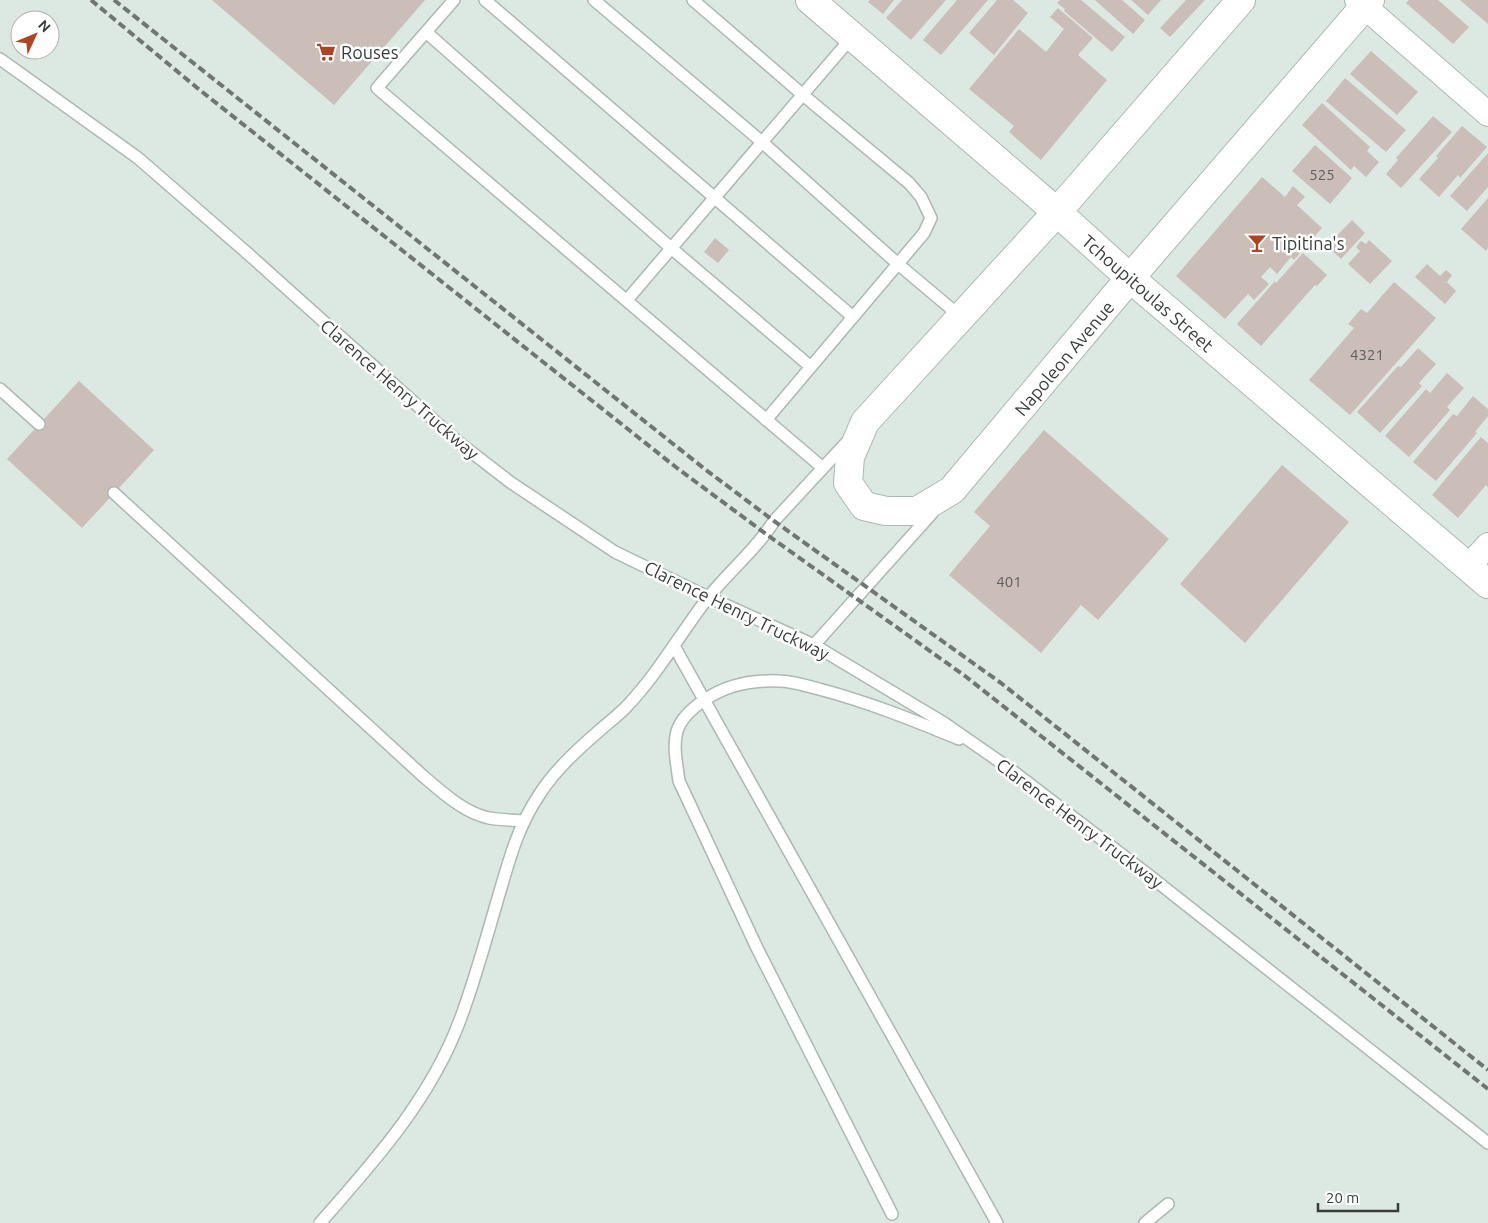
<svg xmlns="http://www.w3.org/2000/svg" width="1488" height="1223" font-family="Ubuntu,sans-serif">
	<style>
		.building { fill: #cbbdb8 }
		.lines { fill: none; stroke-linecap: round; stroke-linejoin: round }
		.lane-casing { stroke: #acb9b2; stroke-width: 14 }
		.street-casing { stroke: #acb9b2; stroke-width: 26 }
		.secondary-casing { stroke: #acb9b2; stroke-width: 30 }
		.lane { stroke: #fff; stroke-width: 11 }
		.street { stroke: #fff; stroke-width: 24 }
		.secondary { stroke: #fff; stroke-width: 28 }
		.rail { stroke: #6f7673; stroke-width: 4; stroke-dasharray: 8 4; stroke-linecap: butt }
		.labels { text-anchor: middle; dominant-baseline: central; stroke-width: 5; stroke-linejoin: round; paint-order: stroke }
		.number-label { font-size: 15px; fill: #5e5e5b }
		.poi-label { font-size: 18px; fill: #393e3c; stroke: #fff; text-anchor: start }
		.street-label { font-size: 18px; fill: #393e3c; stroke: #fff }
	</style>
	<rect width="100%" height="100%" fill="#dce9e2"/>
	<path class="building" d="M212,0H425L334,105Z
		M870,0H894L883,14L868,2Z
		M902,0H946L911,40L886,18Z
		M957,0H988L941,55L923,40Z
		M997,0H1013L1028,13L994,55L969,33Z
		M1060,0H1081L1125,37L1112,52L1064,11L1065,9L1057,3Z
		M1095,0H1122L1145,20L1133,34Z
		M1131,0H1161L1148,15Z
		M1186,0H1205L1170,37L1160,28Z
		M1409,0H1438L1469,27L1453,44L1406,3Z
		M1460,0H1488V24Z
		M1058,8L1093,38L1078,55L1107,80L1041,160L1009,132L1014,126L969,89L1019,29L1046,52L1064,29L1050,17Z
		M1371,51L1418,92L1397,115L1350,74Z
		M1345,78L1406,130L1386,152L1326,101Z
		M1322,103L1370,147L1367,151L1379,162L1366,177L1354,166L1351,170L1302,125Z
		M1433,116L1452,132L1401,188L1386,174L1398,160L1396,158Z
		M1462,126L1487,147L1460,178L1458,175L1439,197L1419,179L1438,158L1436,156Z
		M1315,145L1352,178L1330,204L1292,171Z
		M1488,153V187L1467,211L1450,196Z
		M1262,177L1285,197L1293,186L1305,197L1297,205L1322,228L1294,260L1291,257L1277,274L1270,267L1261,277L1269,284L1254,300L1248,294L1225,319L1176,276Z
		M1488,198V248L1486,251L1461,229Z
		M1352,220L1365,233L1341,259L1327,246Z
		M715,238L729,250L718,263L704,252Z
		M1369,240L1392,261L1370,284L1348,264L1360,251L1356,247L1361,241L1366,244Z
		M1303,253L1327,275L1317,286L1315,285L1261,346L1237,324L1275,281L1276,283Z
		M1427,264L1440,276L1446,270L1452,275L1447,282L1456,291L1445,304L1415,277Z
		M1394,282L1436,318L1350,415L1309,380L1354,328L1348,324L1361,309L1367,313Z
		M1418,348L1436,364L1419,383L1422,386L1380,433L1357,412L1398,366L1401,367Z
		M1447,373L1464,388L1447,407L1450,410L1409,457L1385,436L1426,389L1430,393Z
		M79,381L154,450L82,528L7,459Z
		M1473,396L1488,409V416L1475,432L1477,433L1436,481L1413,462L1453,414L1457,416Z
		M1044,430L1169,539L1098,620L1081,605L1041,653L949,575L990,526L974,512Z
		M1481,437L1488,443V487L1486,485L1458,518L1432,495Z
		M1282,465L1349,522L1245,643L1180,584Z"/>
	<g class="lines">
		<g class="lane-casing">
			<path id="lane" d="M454,0L377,88L823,468
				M485,0L853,317
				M594,0L762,142L898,264L961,317
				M693,0L803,95L909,183L921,197L931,218L924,233L766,420
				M426,32L671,248L811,367
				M0,59L138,158L246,252L457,441L510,482L615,552L708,597L814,645L944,723L1006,766L1146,873L1488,1143
				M627,300L852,37
				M0,389L39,424
				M114,493L423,776C442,792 464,813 489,818C500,820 512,820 524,821
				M814,645L933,512
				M674,646L997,1223
				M892,1214L757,948L679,781C673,740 669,723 706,699C727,685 753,680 779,681C792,681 807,686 819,689C868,702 913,720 959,739
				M320,1223C375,1161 431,1098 460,1020C475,980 486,939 498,898C509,861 517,828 539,795C555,770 577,750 600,730C609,722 620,714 628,705C659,672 680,634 707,599C728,572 756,550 774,521L846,443
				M1145,1223L1168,1204"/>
		</g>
		<g class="street-casing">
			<path id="street" d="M1357,0L1488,114
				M1468,567L1488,545"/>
		</g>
		<g class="secondary-casing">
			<path id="secondary" d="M810,0L1057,212L1130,278L1488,584
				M1241,0L1057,212L865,422L850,457L848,483L864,506L886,511H917L952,490L1130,278L1370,0"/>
		</g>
		<use href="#lane" class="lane"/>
		<use href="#street" class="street"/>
		<use href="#secondary" class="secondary"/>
		<path class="rail" d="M91,0L201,91L677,468L766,534L965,676L1488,1089
			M114,0L706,470L774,521L1001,683L1488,1070"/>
	</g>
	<defs>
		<g id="supermarket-bare" transform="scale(1.5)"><path d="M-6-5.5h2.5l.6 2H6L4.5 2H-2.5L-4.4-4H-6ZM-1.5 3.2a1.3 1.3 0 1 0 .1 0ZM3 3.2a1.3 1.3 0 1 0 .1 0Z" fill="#ad4523" stroke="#fff" stroke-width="2.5" paint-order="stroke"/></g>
		<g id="bar-bare" transform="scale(1.5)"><path d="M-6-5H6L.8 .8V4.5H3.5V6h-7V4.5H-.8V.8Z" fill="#ad4523" stroke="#fff" stroke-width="2.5" paint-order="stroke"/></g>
	</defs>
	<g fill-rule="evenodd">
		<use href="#supermarket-bare" x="326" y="52"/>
		<use href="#bar-bare" x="1257" y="243"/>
	</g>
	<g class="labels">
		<g class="number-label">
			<text x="1322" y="174">525</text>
			<text x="1367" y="354">4321</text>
			<text x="1009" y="581">401</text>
		</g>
		<g class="poi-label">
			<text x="341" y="52">Rouses</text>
			<text x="1272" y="243">Tipitina's</text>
		</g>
		<g class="street-label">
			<text transform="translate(1148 293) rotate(41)">Tchoupitoulas Street</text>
			<text transform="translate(1064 358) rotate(-50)">Napoleon Avenue</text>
			<text transform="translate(400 389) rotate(41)">Clarence Henry Truckway</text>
			<text transform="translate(737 610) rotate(26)">Clarence Henry Truckway</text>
			<text transform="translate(1080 823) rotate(37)">Clarence Henry Truckway</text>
		</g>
	</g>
	<g transform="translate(35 35) rotate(46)"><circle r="24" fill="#ffffff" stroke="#b0b2b1"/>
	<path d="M0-4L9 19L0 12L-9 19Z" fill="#ad4523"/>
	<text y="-8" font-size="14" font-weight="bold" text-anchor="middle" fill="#393e3c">N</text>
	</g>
	<path d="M1318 1203v8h80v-8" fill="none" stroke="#393e3c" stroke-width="2.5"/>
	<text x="1326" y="1203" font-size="15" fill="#393e3c" stroke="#ffffff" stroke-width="4" paint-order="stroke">20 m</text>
</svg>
